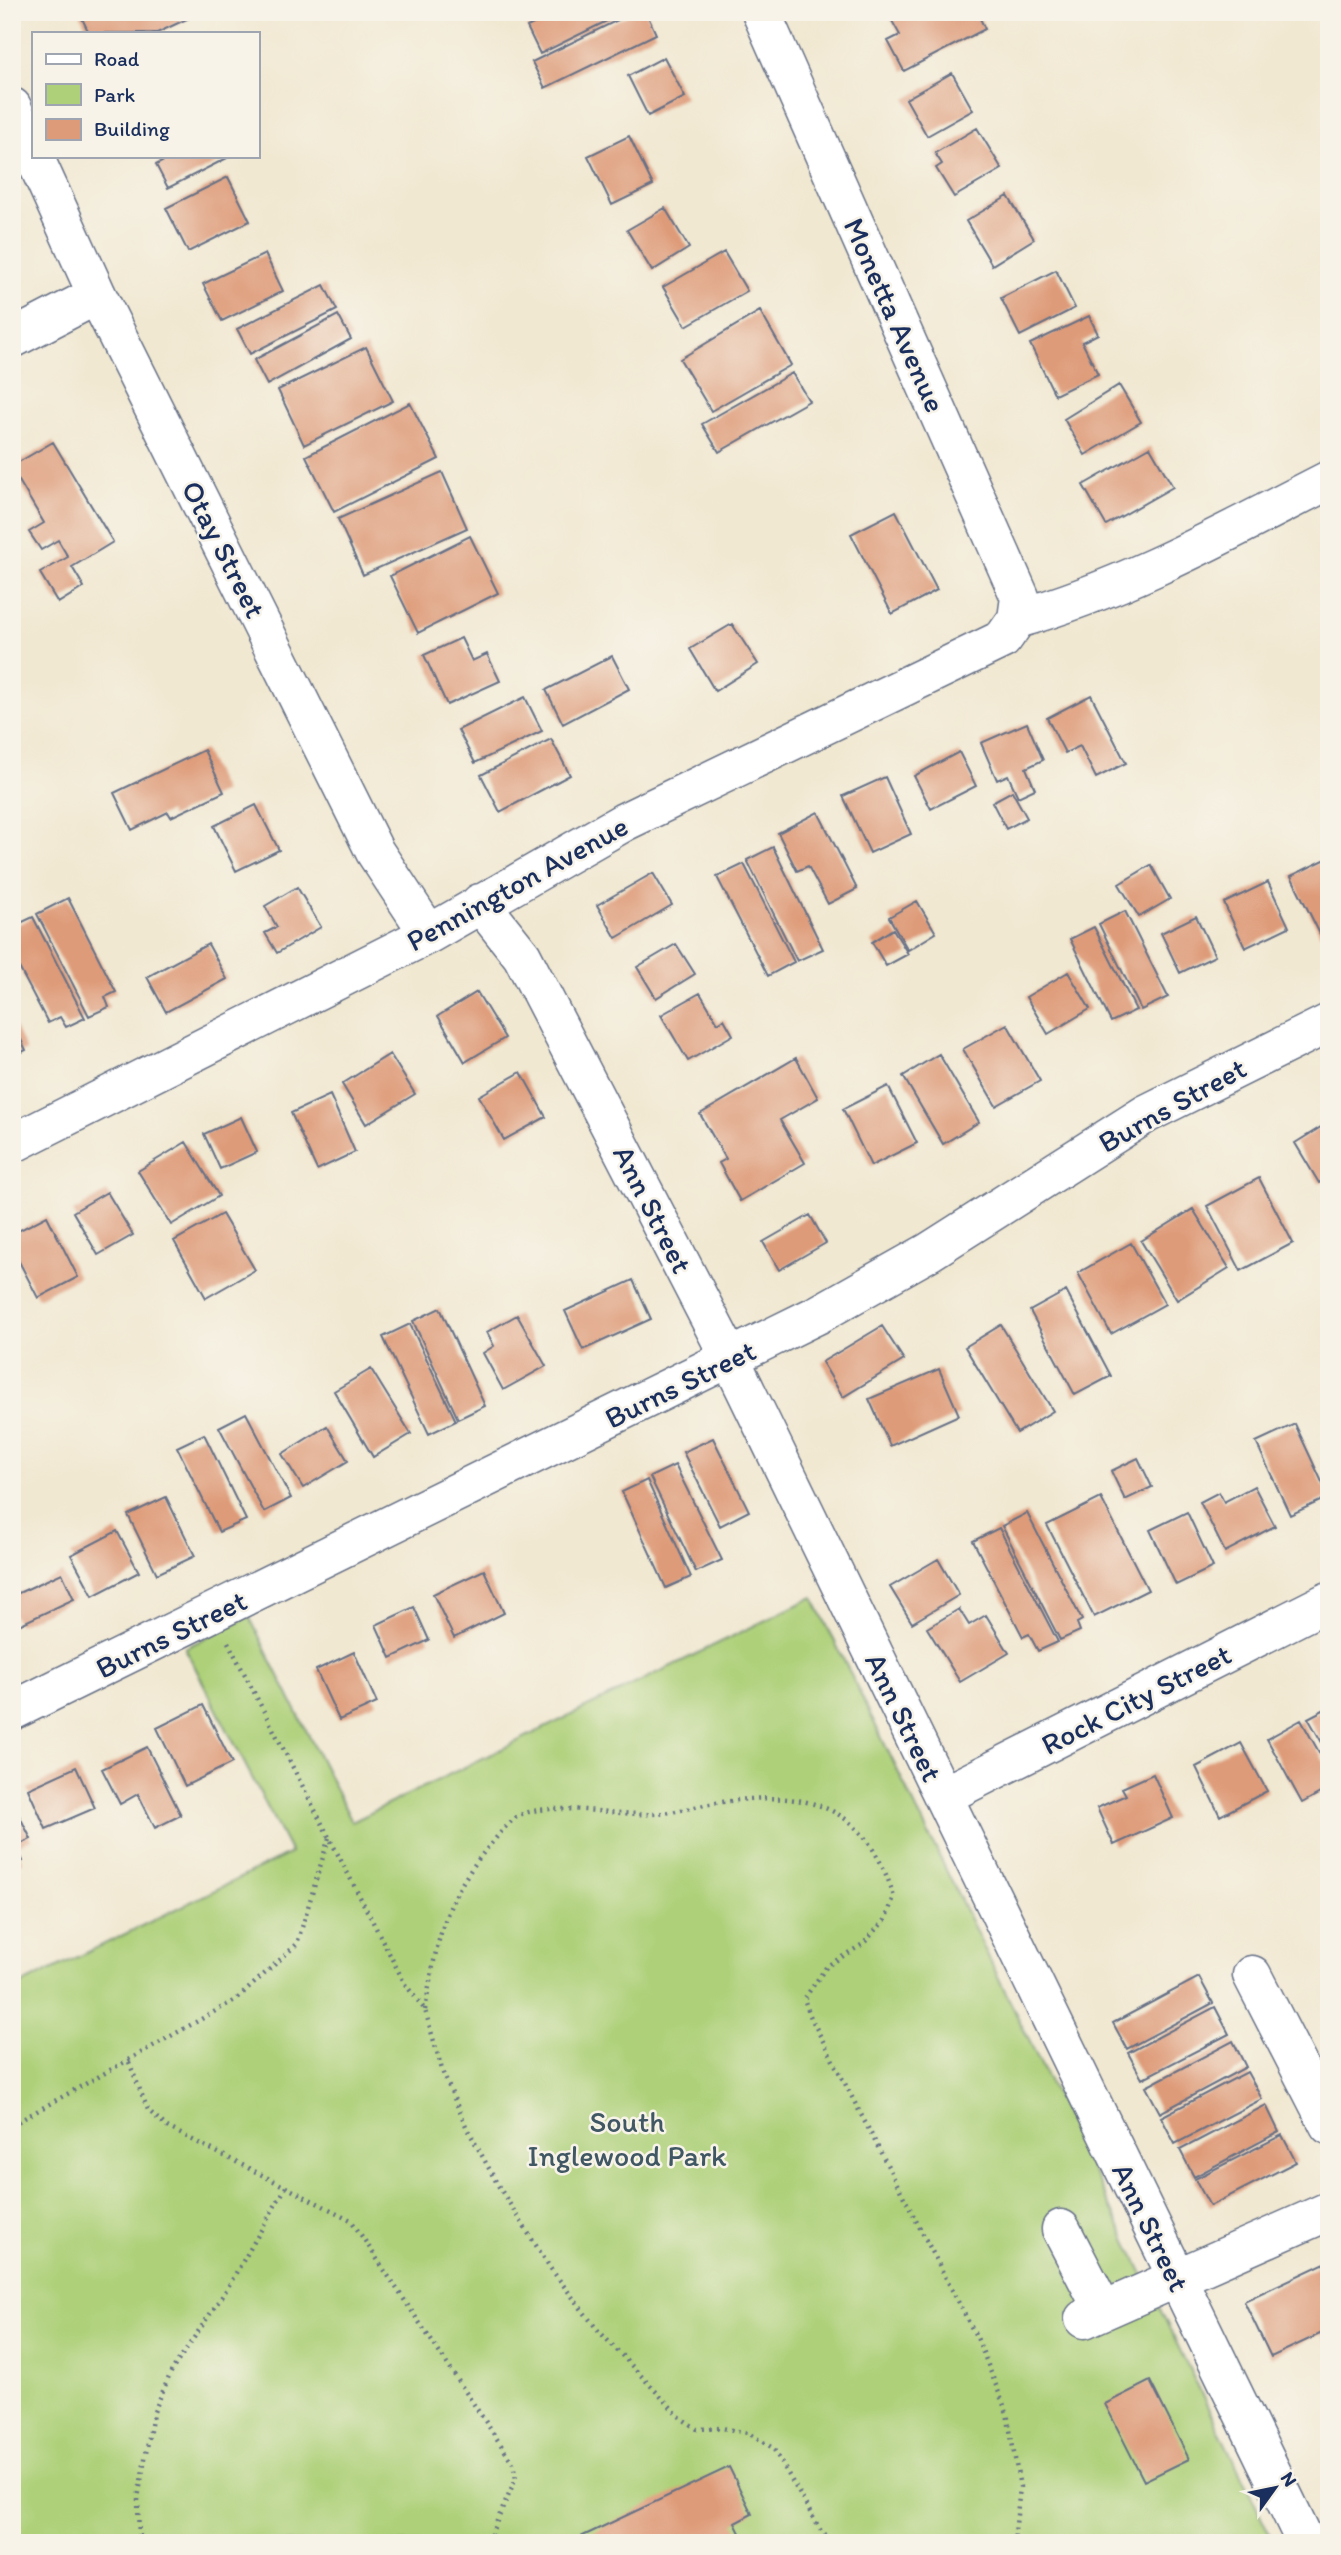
<svg xmlns="http://www.w3.org/2000/svg" width="1341" height="2555" font-family="Itim,sans-serif">
	<style>
		.green { fill: #add078; stroke: #64806b; stroke-width: 2 }
		.building { fill: #de9b79 }
		.lines { fill: none; stroke-linecap: round; stroke-linejoin: round }
		.minor-casing { stroke: #667086; stroke-width: 41 }
		.path { stroke: #667086; stroke-width: 4.5; stroke-dasharray: 2 5; stroke-linecap: butt }
		.minor { stroke: #fff; stroke-width: 38 }
		.labels { text-anchor: middle; dominant-baseline: central; stroke-width: 5; stroke-linejoin: round; paint-order: stroke }
		.street-label { font-size: 30px; fill: #1b2f5e; stroke: #f7f3e8 }
		.park-label { font-size: 30px; fill: #405764; stroke: #f7f3e8 }
	</style>
	<rect width="100%" height="100%" fill="#f7f3e8"/>
	<filter id="ink" filterUnits="userSpaceOnUse"><feTurbulence type="fractalNoise" baseFrequency=".0143" numOctaves="2"/><feDisplacementMap in="SourceGraphic" scale="14" xChannelSelector="R" yChannelSelector="G"/><feConvolveMatrix kernelMatrix="1 2 1 2 8 2 1 2 1" color-interpolation-filters="sRGB"/></filter>
	<filter id="wash" filterUnits="userSpaceOnUse"><feTurbulence type="fractalNoise" baseFrequency=".00686" numOctaves="4" result="noise"/><feDisplacementMap in="SourceGraphic" scale="28" xChannelSelector="R" yChannelSelector="G"/><feGaussianBlur stdDeviation="1.57" result="paint"/><feColorMatrix in="noise" values="0 0 0 0 0 0 0 0 0 0 0 0 0 0 0 0 0 1.4 0 .05"/><feComposite in="paint" operator="in"/></filter>
	<g filter="url(#wash)">
		<rect width="100%" height="100%" fill="#f1e8d1"/>
		<path class="green" d="M813,1597L1274,2543H12V1989L291,1853L185,1648L249,1616L352,1822Z"/>
		<g id="blocks">
			<path class="building" d="M79,12H186L189,18L157,33H89Z
				M513,12H530L518,20Z
				M558,12H625L540,54L527,27Z
				M634,12H646L656,34L545,88L532,62Z
				M887,12H977L985,29L904,71L888,41L900,35Z
				M664,57L685,97L648,116L628,76Z
				M952,73L973,110L927,136L906,99Z
				M977,128L1002,169L954,197L936,168L942,164L935,153Z
				M629,136L653,185L612,205L588,156Z
				M173,156H231L168,188L156,165Z
				M228,177L250,221L188,252L166,208Z
				M1008,196L1034,239L992,265L966,221Z
				M665,208L689,248L652,271L627,230Z
				M724,252L747,291L686,326L663,287Z
				M265,254L283,291L222,321L203,284Z
				M1056,270L1075,308L1020,336L1001,298Z
				M324,285L337,310L250,354L237,329Z
				M760,311L791,365L711,411L680,359Z
				M338,315L351,339L267,385L254,360Z
				M1089,316L1098,334L1082,342L1098,374L1055,395L1030,344Z
				M366,347L393,401L304,445L278,390Z
				M792,373L809,401L719,452L702,424Z
				M1119,385L1141,422L1085,455L1064,419Z
				M410,403L439,459L334,512L306,456Z
				M53,442L113,542L72,567L84,587L58,603L40,573L68,557L58,540L41,550L29,532L44,523L12,469V466Z
				M1150,447L1173,487L1106,525L1083,485Z
				M442,472L467,528L363,575L338,519Z
				M896,511L937,590L892,614L851,534Z
				M470,536L498,593L418,633L390,576Z
				M732,624L758,664L715,691L690,649Z
				M461,638L472,661L487,654L500,681L447,705L424,655Z
				M612,656L629,689L563,724L546,690Z
				M1091,695L1126,763L1096,778L1080,746L1065,753L1047,718Z
				M525,697L542,731L475,763L458,730Z
				M1027,723L1043,760L1026,768L1035,789L1018,797L1008,775L997,780L981,743Z
				M551,739L570,775L500,812L481,775Z
				M204,750L224,792L171,817L168,812L132,830L114,793Z
				M959,752L976,786L931,809L914,776Z
				M885,777L911,834L870,853L843,796Z
				M1012,791L1027,818L1006,829L992,802Z
				M256,805L279,850L236,871L214,826Z
				M818,812L857,889L828,904L808,866L797,871L778,833Z
				M773,847L823,949L797,961L747,860Z
				M1326,859L1329,929L1320,934L1291,876Z
				M744,864L794,962L768,976L717,877Z
				M1151,865L1170,899L1139,917L1119,884Z
				M653,873L672,905L616,938L597,905Z
				M1268,882L1289,927L1245,948L1224,903Z
				M297,887L321,927L277,953L265,933L277,927L265,906Z
				M68,898L116,992L105,997L109,1007L89,1016L37,914Z
				M917,901L936,933L908,950L889,917Z
				M1125,911L1168,997L1141,1010L1099,924Z
				M1196,916L1215,956L1180,973L1161,933Z
				M33,917L85,1018L66,1027L60,1017L48,1023L12,954V927Z
				M1094,927L1136,1010L1111,1022L1070,939Z
				M893,929L908,954L886,966L872,942Z
				M208,944L227,979L166,1012L147,977Z
				M676,944L695,974L656,998L637,967Z
				M1068,972L1090,1009L1048,1034L1026,997Z
				M477,992L505,1038L465,1062L438,1016Z
				M700,993L718,1023L724,1019L733,1035L688,1061L661,1015Z
				M12,1021L26,1050L12,1057Z
				M1007,1024L1040,1081L996,1106L963,1049Z
				M390,1054L415,1094L366,1124L342,1084Z
				M939,1054L979,1122L943,1144L903,1076Z
				M796,1058L818,1098L780,1120L805,1163L740,1201L719,1163L726,1159L700,1114Z
				M521,1072L546,1117L504,1140L479,1096Z
				M888,1086L917,1143L871,1166L843,1109Z
				M330,1095L355,1152L317,1170L291,1113Z
				M241,1117L257,1152L220,1169L204,1134Z
				M1329,1122V1178L1319,1183L1295,1143Z
				M186,1142L219,1196L171,1225L138,1171Z
				M1259,1178L1293,1243L1241,1271L1207,1206Z
				M107,1192L133,1235L98,1255L73,1212Z
				M1193,1209L1229,1268L1177,1300L1141,1241Z
				M222,1214L255,1270L206,1298L174,1241Z
				M810,1215L826,1243L779,1270L763,1242Z
				M47,1216L78,1277L38,1298L12,1248V1234Z
				M1131,1243L1165,1304L1111,1334L1078,1273Z
				M633,1280L651,1319L583,1350L565,1311Z
				M1066,1291L1111,1376L1075,1395L1030,1311Z
				M440,1308L485,1406L458,1419L413,1321Z
				M517,1315L546,1366L503,1390L483,1353L494,1346L487,1332Z
				M410,1324L456,1421L429,1434L383,1337Z
				M1001,1325L1053,1411L1017,1433L965,1347Z
				M882,1326L904,1360L843,1397L822,1362Z
				M371,1369L411,1434L373,1457L334,1391Z
				M939,1369L959,1415L890,1446L869,1399Z
				M246,1413L291,1498L264,1512L219,1427Z
				M1295,1424L1329,1497L1290,1515L1256,1442Z
				M327,1426L348,1461L303,1488L282,1454Z
				M204,1434L246,1520L219,1532L177,1447Z
				M713,1438L749,1511L720,1526L683,1452Z
				M1138,1458L1152,1487L1125,1500L1111,1471Z
				M675,1465L722,1560L696,1572L650,1477Z
				M647,1480L691,1577L666,1588L622,1492Z
				M1254,1486L1275,1526L1225,1552L1200,1502L1219,1492L1224,1502Z
				M166,1497L195,1556L157,1574L128,1515Z
				M1101,1498L1148,1590L1094,1617L1047,1525Z
				M1187,1512L1213,1567L1176,1585L1150,1530Z
				M1027,1513L1082,1620L1077,1623L1080,1631L1060,1640L1002,1526Z
				M999,1528L1058,1642L1038,1651L1029,1634L1023,1637L973,1541Z
				M117,1531L139,1572L93,1596L71,1555Z
				M938,1559L959,1595L912,1623L890,1587Z
				M484,1570L504,1613L454,1638L433,1594Z
				M62,1573L74,1599L19,1625L12,1612V1596Z
				M414,1607L429,1640L391,1658L376,1625Z
				M959,1609L969,1625L986,1615L1009,1653L960,1682L927,1628Z
				M354,1652L377,1703L339,1720L316,1670Z
				M203,1705L232,1763L185,1786L157,1728Z
				M1329,1707V1755L1308,1718Z
				M1301,1720L1329,1770V1788L1302,1803L1267,1739Z
				M1241,1743L1267,1791L1220,1816L1196,1767Z
				M147,1747L181,1815L155,1828L138,1794L120,1804L102,1769Z
				M76,1767L95,1808L46,1829L28,1789Z
				M1153,1774L1173,1818L1114,1845L1097,1808L1126,1795L1122,1788Z
				M12,1801L31,1839L16,1846L23,1861L12,1867Z
				M1199,1977L1213,2003L1127,2049L1113,2023Z
				M1215,2007L1229,2034L1142,2079L1128,2053Z
				M1233,2041L1246,2067L1160,2113L1146,2087Z
				M1247,2072L1262,2099L1175,2144L1161,2117Z
				M1266,2105L1279,2132L1194,2177L1180,2150Z
				M1282,2135L1296,2162L1210,2206L1195,2179Z
				M1329,2261V2348L1322,2333L1271,2357L1244,2301Z
				M1150,2381L1189,2459L1144,2481L1105,2404Z
				M729,2467L752,2514L735,2523L745,2543H568Z"/>
		</g>
	</g>
	<g filter="url(#ink)">
		<use href="#blocks" fill-opacity="0" stroke="#667086" stroke-width="2"/>
		<g class="lines">
			<g class="minor-casing">
				<path id="minor" d="M12,107L33,154
					M34,156L97,295L375,852L429,934
					M12,339L97,295
					M1017,619C1127,588 1227,532 1329,480
					M480,903L522,956L731,1360L1306,2543
					M12,1144L429,934L624,822L1003,639L1017,619L1020,597L761,12
					M12,1711L819,1314L929,1252L1146,1114L1329,1023
					M943,1796L1329,1601
					M1252,1975L1329,2125
					M1061,2229L1103,2310
					M1084,2319L1329,2211"/>
			</g>
			<path class="path" d="M228,1642L405,1984L425,2010L443,2073L466,2126L499,2187L551,2269L596,2328L681,2418L697,2429L722,2428L748,2433L773,2448L821,2531L836,2543
				M425,2010C437,1941 443,1900 490,1845C498,1836 509,1821 520,1815C549,1801 618,1816 653,1814C674,1813 695,1806 716,1803C807,1789 865,1802 894,1897L885,1920L863,1944L827,1966L804,1999L811,2018L978,2340L1007,2413L1020,2487L1014,2543
				M129,2062L148,2110L167,2127L351,2220L513,2463L516,2479L487,2543
				M12,2125L237,1999L297,1944L329,1837
				M139,2543L138,2498L153,2414L172,2370L225,2292L286,2187"/>
			<use href="#minor" class="minor"/>
		</g>
	</g>
	<g class="labels">
		<g class="street-label">
			<text transform="translate(895 315) rotate(66)">Monetta Avenue</text>
			<text transform="translate(224 549) rotate(63)">Otay Street</text>
			<text transform="translate(517 883) rotate(-29)">Pennington Avenue</text>
			<text transform="translate(1172 1105) rotate(-29)">Burns Street</text>
			<text transform="translate(653 1209) rotate(63)">Ann Street</text>
			<text transform="translate(680 1384) rotate(-26)">Burns Street</text>
			<text transform="translate(171 1634) rotate(-26)">Burns Street</text>
			<text transform="translate(1136 1699) rotate(-27)">Rock City Street</text>
			<text transform="translate(904 1717) rotate(64)">Ann Street</text>
			<text transform="translate(1151 2227) rotate(64)">Ann Street</text>
		</g>
		<g class="park-label">
			<text x="627" y="2121">South<tspan x="627" dy="34">Inglewood Park</tspan></text>
		</g>
	</g>
	<rect width="1341" height="2555" fill="none" stroke="#f7f3e8" stroke-width="42"/>
	<rect x="32" y="32" width="228" height="126" fill="#f7f3e8" stroke="#9fa5b1" stroke-width="2"/>
	<rect x="46" y="54" width="35" height="10" fill="#ffffff" stroke="#9fa5b1" stroke-width="2"/>
	<text x="94" y="66" font-size="21" fill="#1b2f5e">Road</text>
	<rect x="46" y="84" width="35" height="21" fill="#add078" stroke="#9fa5b1" stroke-width="2"/>
	<text x="94" y="102" font-size="21" fill="#1b2f5e">Park</text>
	<rect x="46" y="119" width="35" height="21" fill="#de9b79" stroke="#9fa5b1" stroke-width="2"/>
	<text x="94" y="136" font-size="21" fill="#1b2f5e">Building</text>
	<g transform="translate(1275 2488) rotate(57)" stroke="#f7f3e8" stroke-width="5" paint-order="stroke">
	<path d="M0-5L12 26L0 18L-12 26Z" fill="#1b2f5e"/>
	<text y="-10" font-size="19" font-weight="bold" text-anchor="middle" fill="#1b2f5e">N</text>
	</g>
</svg>
